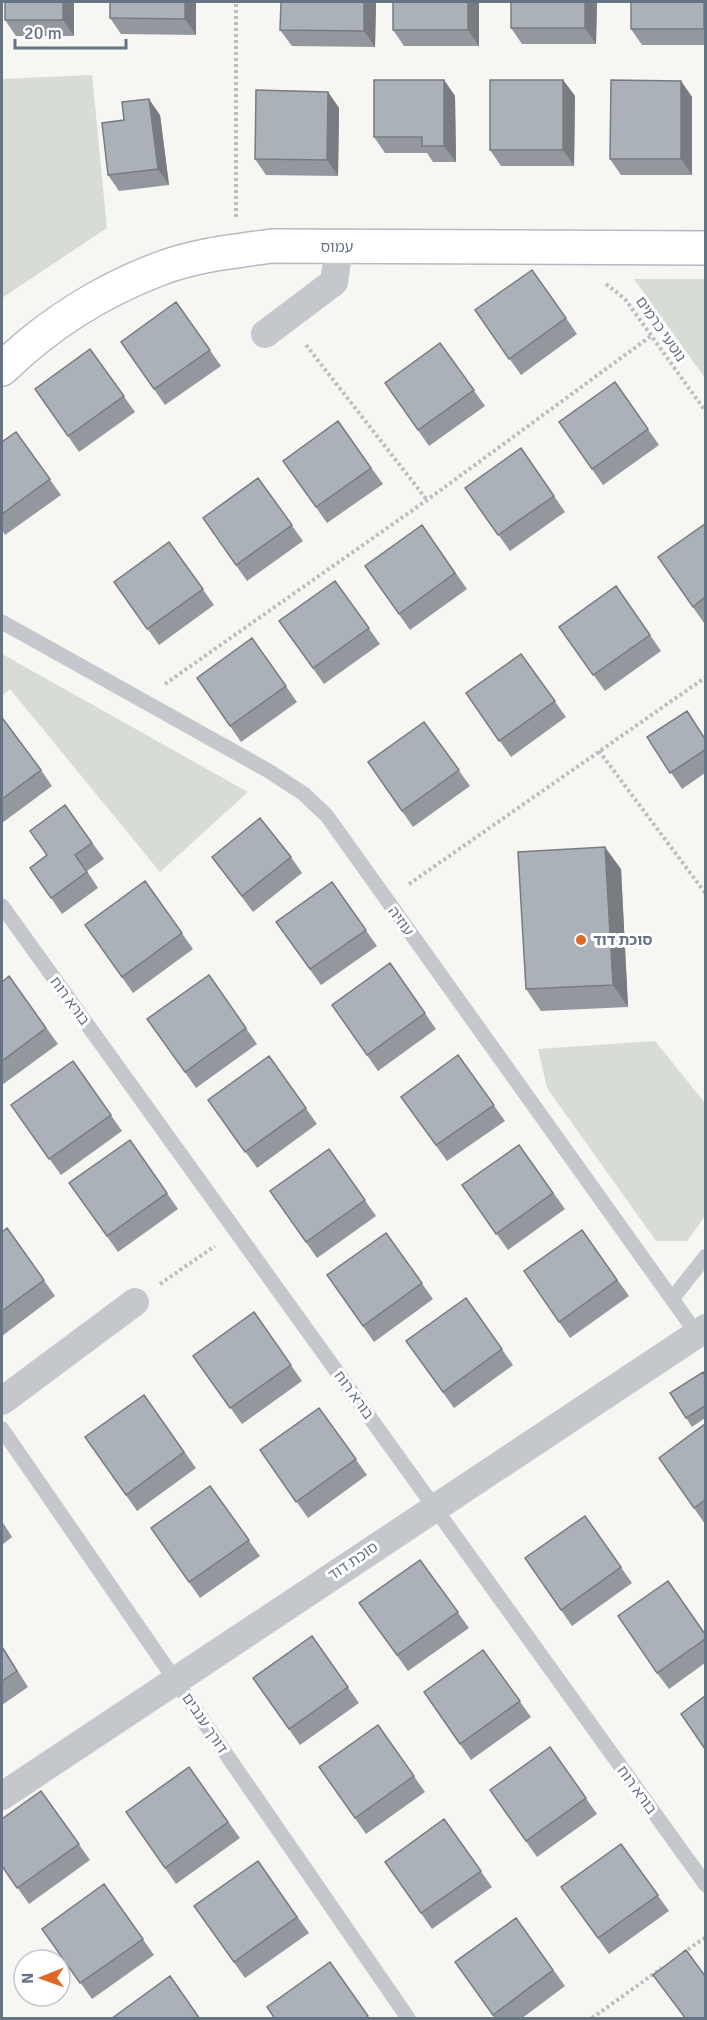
<svg xmlns="http://www.w3.org/2000/svg" width="707" height="2020" font-family="Signika,'Noto Sans Hebrew',sans-serif">
	<style>
		.green { fill: #d7ddd4 }
		.lines { fill: none; stroke-linecap: round; stroke-linejoin: round }
		.secondary-casing { stroke: #b6bac0; stroke-width: 36 }
		.path { stroke: #bcbec0; stroke-width: 4; stroke-dasharray: 3 3; stroke-linecap: butt }
		.lane { stroke: #c4c7cb; stroke-width: 15 }
		.street { stroke: #c4c7cb; stroke-width: 28 }
		.secondary { stroke: #fff; stroke-width: 33 }
		.wall { fill: #93989e }
		.shaded-wall { fill: #787c81 }
		.building { fill: #abb1b8; stroke: #787c81; stroke-width: 1.5 }
		.poi-dot { fill: #e16728; stroke: #fff; stroke-width: 2 }
		.labels { text-anchor: middle; dominant-baseline: central; stroke-width: 6; stroke-linejoin: round; paint-order: stroke }
		.street-label { font-size: 15px; fill: #667384; stroke: #fff }
		.poi-label { font-size: 15px; font-weight: bold; fill: #667384; stroke: #fff; text-anchor: start }
	</style>
	<rect width="100%" height="100%" fill="#f6f6f3"/>
	<path class="green" d="M92,75L107,228L2,298V79Z
		M634,279H705V378Z
		M2,654L248,792L160,872L10,689L2,696Z
		M655,1041L705,1103V1216L687,1241H656L547,1088L538,1049Z"/>
	<g class="lines">
		<g class="secondary-casing">
			<path id="secondary" d="M2,369C46,326 101,291 159,269C195,255 235,251 272,246L706,248"/>
		</g>
		<path class="path" d="M236,217V2
			M606,284L625,299L706,412
			M306,345L427,500
			M165,684L427,500L651,336
			M599,751L706,894
			M409,884L706,677
			M160,1284L215,1246
			M683,1953L706,1937
			M592,2018L662,1968"/>
		<path class="lane" d="M2,622L267,770L304,794L327,816L697,1334
			M2,906L706,1885
			M672,1299L706,1256
			M2,1429L408,2018"/>
		<path class="street" d="M265,334L334,282L339,247
			M2,1401L135,1302
			M2,1796L706,1328"/>
		<use href="#secondary" class="secondary"/>
	</g>
	<path class="wall" d="M74,2V36H16L5,20Z
		M196,2V35L121,34L110,18Z
		M376,2L375,47L292,46L280,30Z
		M393,2H479V46H404L393,30Z
		M511,2H597L596,44H522L511,28Z
		M705,2V45H642L631,29Z
		M444,80L455,96L456,162H433L427,153H385L374,137Z
		M563,80L575,96L574,166H501L490,150Z
		M681,81L692,97V175H621L610,159Z
		M328,92L339,108L338,176L266,175L255,159Z
		M160,115L169,185L119,191L108,175Z
		M176,302L221,366L165,405L121,342Z
		M475,310L566,318L577,334L521,375Z
		M440,343L485,406L429,446L385,383Z
		M90,349L135,412L79,452L35,389Z
		M615,382L659,445L603,485L559,422Z
		M338,421L383,484L327,523L283,461Z
		M16,432L61,495L5,535L2,530V442Z
		M521,448L565,512L510,551L465,488Z
		M258,478L303,541L247,581L203,518Z
		M705,524V621L704,623L669,573Z
		M422,525L467,589L410,630L365,566Z
		M169,542L214,605L159,645L114,582Z
		M335,581L380,644L324,684L279,621Z
		M616,586L661,651L605,691L559,627Z
		M252,638L297,702L241,742L197,678Z
		M521,654L566,717L511,757L466,693Z
		M2,720L41,770L52,786L2,823Z
		M424,722L470,786L413,827L368,762Z
		M647,737L705,739V773L682,789Z
		M65,805L104,859L87,871L98,888L62,914L30,868L47,855Z
		M212,857H291L302,873L253,912Z
		M621,869L628,1007L541,1011L526,989Z
		M145,881L193,949L133,993L85,925Z
		M332,882L377,946L321,985L276,922Z
		M390,963L436,1029L378,1071L332,1005Z
		M209,975L257,1044L196,1088L147,1019Z
		M9,976L58,1044L2,1085V982Z
		M458,1055L505,1121L447,1161L401,1097Z
		M269,1056L317,1124L257,1168L208,1100Z
		M73,1061L122,1131L61,1175L11,1105Z
		M130,1140L178,1209L118,1252L69,1183Z
		M519,1145L565,1209L508,1250L462,1185Z
		M329,1149L376,1216L317,1258L270,1191Z
		M7,1228L55,1296L2,1336V1232Z
		M582,1230L629,1296L570,1338L524,1271Z
		M386,1233L433,1299L374,1342L327,1275Z
		M466,1298L513,1365L454,1408L406,1341Z
		M254,1312L302,1381L242,1424L193,1356Z
		M705,1376V1418L692,1427L670,1393Z
		M144,1395L196,1468L137,1511L85,1437Z
		M319,1408L367,1475L308,1518L260,1450Z
		M705,1424V1524L670,1474Z
		M210,1486L260,1556L200,1598L151,1528Z
		M585,1516L632,1583L572,1626L525,1558Z
		M2,1521L12,1537L2,1545Z
		M420,1560L469,1628L408,1671L359,1603Z
		M705,1634V1663L669,1689L657,1673Z
		M312,1636L359,1703L300,1745L253,1678Z
		M2,1646L28,1687L2,1705Z
		M483,1650L531,1717L471,1760L424,1692Z
		M378,1725L425,1792L366,1834L319,1767Z
		M550,1747L597,1814L537,1857L490,1790Z
		M189,1767L240,1838L176,1884L126,1812Z
		M41,1791L90,1860L29,1904L2,1866Z
		M444,1819L492,1887L432,1929L385,1862Z
		M621,1844L669,1911L609,1954L561,1887Z
		M258,1861L309,1933L245,1978L194,1906Z
		M104,1884L154,1955L92,1999L42,1929Z
		M516,1918L565,1986L521,2019H495L455,1962Z"/>
	<path class="shaded-wall" d="M63,2H74V36L63,20Z
		M185,2H196V35L185,19Z
		M364,2H376L375,47L364,31Z
		M468,2H479V46L468,30Z
		M585,2H597L596,44L585,28Z
		M704,2H705V32L704,29Z
		M444,80L455,96L456,162L444,146Z
		M563,80L575,96L574,166L563,150Z
		M681,81L692,97V175L681,159Z
		M328,92L339,108L338,176L327,160Z
		M149,99L160,115L169,185L158,169Z
		M605,847L621,869L628,1007L613,985Z"/>
	<path class="building" d="M5,2H63V20H5Z
		M110,2H185V19L110,18Z
		M281,2H364V31L280,30Z
		M393,2H468V30H393Z
		M511,2H585V28H511Z
		M631,2H704V29H631Z
		M374,80H444V146H422V137H374Z
		M490,80H563V150H490Z
		M611,80L681,81V159H610Z
		M256,90L328,92L327,160L255,159Z
		M149,99L158,169L108,175L102,123L124,120L122,102Z
		M532,270L566,318L509,359L475,310Z
		M176,302L210,350L154,389L121,342Z
		M440,343L474,390L418,430L385,383Z
		M90,349L124,396L68,436L35,389Z
		M615,382L648,429L592,469L559,422Z
		M338,421L371,468L316,507L283,461Z
		M16,432L50,479L2,514V442Z
		M521,448L554,496L498,535L465,488Z
		M258,478L292,525L236,565L203,518Z
		M705,524V597L693,607L658,557Z
		M422,525L455,573L399,614L365,566Z
		M169,542L203,589L147,629L114,582Z
		M335,581L369,628L313,668L279,621Z
		M616,586L650,635L593,675L559,627Z
		M252,638L286,686L230,726L197,678Z
		M521,654L555,701L499,741L466,693Z
		M687,711L705,739V750L670,773L647,737Z
		M3,719L41,770L2,799V720Z
		M424,722L459,770L402,811L368,762Z
		M65,805L92,843L75,855L87,872L51,898L30,868L47,855L30,831Z
		M260,818L291,857L242,896L212,857Z
		M605,847L613,985L526,989L518,852Z
		M145,881L182,933L122,977L85,925Z
		M332,882L366,930L310,969L276,922Z
		M390,963L425,1013L367,1055L332,1005Z
		M209,975L246,1028L185,1072L147,1019Z
		M9,976L46,1028L2,1061V982Z
		M458,1055L494,1105L436,1145L401,1097Z
		M269,1056L306,1108L245,1152L208,1100Z
		M73,1061L111,1115L49,1159L11,1105Z
		M130,1140L167,1193L107,1236L69,1183Z
		M519,1145L553,1193L496,1234L462,1185Z
		M329,1149L365,1200L306,1242L270,1191Z
		M7,1228L44,1280L2,1311V1232Z
		M582,1230L617,1280L559,1322L524,1271Z
		M386,1233L422,1283L363,1326L327,1275Z
		M466,1298L502,1349L443,1392L406,1341Z
		M254,1312L291,1365L230,1408L193,1356Z
		M703,1372L705,1376V1406L686,1418L670,1393Z
		M144,1395L184,1452L126,1495L85,1437Z
		M319,1408L356,1459L296,1502L260,1450Z
		M705,1424V1500L694,1508L659,1458Z
		M210,1486L249,1540L189,1582L151,1528Z
		M585,1516L621,1567L561,1610L525,1558Z
		M420,1560L458,1612L397,1655L359,1603Z
		M668,1581L705,1634V1639L657,1673L618,1616Z
		M312,1636L348,1687L289,1729L253,1678Z
		M2,1647L17,1671L2,1681Z
		M483,1650L520,1701L460,1744L424,1692Z
		M705,1696V1749L681,1714Z
		M378,1725L414,1776L355,1818L319,1767Z
		M550,1747L586,1798L526,1841L490,1790Z
		M189,1767L228,1822L165,1868L126,1812Z
		M41,1791L79,1844L17,1888L2,1866V1819Z
		M444,1819L481,1871L421,1913L385,1862Z
		M621,1844L658,1895L598,1938L561,1887Z
		M258,1861L297,1917L234,1962L194,1906Z
		M104,1884L143,1939L80,1983L42,1929Z
		M516,1918L553,1970L493,2015L455,1962Z
		M686,1950L705,1976V2019H686L653,1975Z
		M330,1962L368,2016L365,2019H275L267,2007Z
		M170,1976L200,2019H111Z"/>
	<circle class="poi-dot" cx="581" cy="940" r="6"/>
	<g class="labels">
		<g class="street-label">
			<text x="337" y="247">עמוס</text>
			<text transform="translate(661 329) rotate(55)">נוטעי כרמים</text>
			<text transform="translate(401 921) rotate(54)">עוזיה</text>
			<text transform="translate(70 1001) rotate(54)">בורא רוח</text>
			<text transform="translate(354 1395) rotate(54)">בורא רוח</text>
			<text transform="translate(353 1561) rotate(-34)">סוכת דוד</text>
			<text transform="translate(205 1723) rotate(56)">דורך ענבים</text>
			<text transform="translate(637 1790) rotate(54)">בורא רוח</text>
		</g>
		<g class="poi-label">
			<text x="593" y="940">סוכת דוד</text>
		</g>
	</g>
	<rect width="707" height="2020" fill="none" stroke="#667384" stroke-width="6"/>
	<g transform="translate(42 1978) rotate(269)"><circle r="28" fill="#ffffff" stroke="#c2c7ce" stroke-width="1.5"/>
	<path d="M0-4.5L10 22L0 15L-10 22Z" fill="#e16728"/>
	<text y="-9" font-size="16" font-weight="bold" text-anchor="middle" fill="#667384">N</text>
	</g>
	<path d="M15 39v9h111v-9" fill="none" stroke="#667384" stroke-width="3"/>
	<text x="24" y="39" font-size="18" fill="#667384" stroke="#ffffff" stroke-width="4.5" paint-order="stroke">20 m</text>
</svg>
